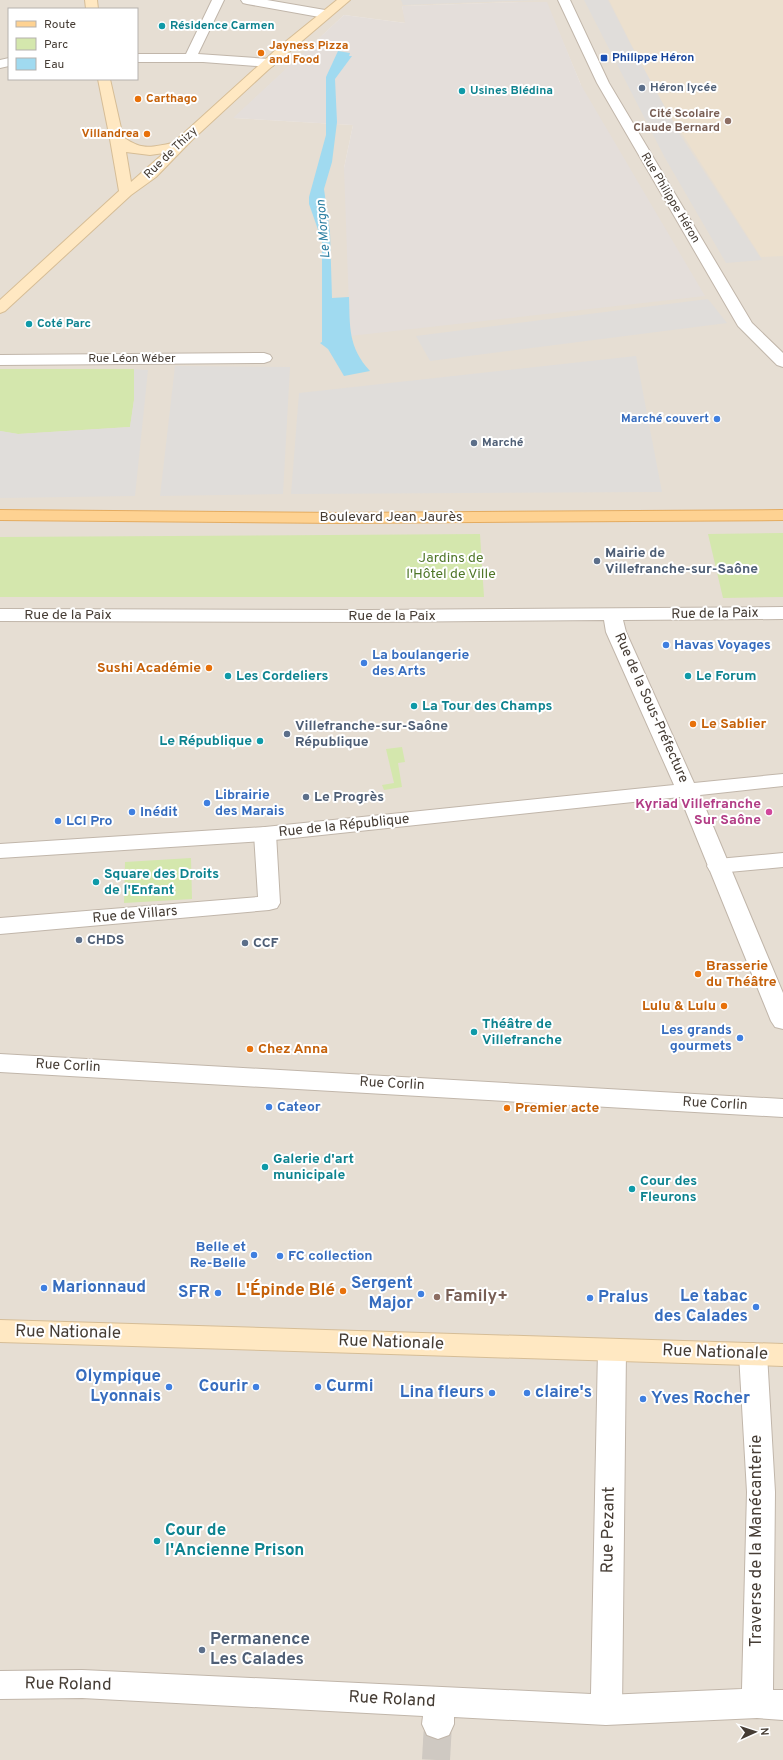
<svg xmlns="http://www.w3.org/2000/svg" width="783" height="1760" font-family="Overpass,sans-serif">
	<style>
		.residential { fill: #e6ded3; fill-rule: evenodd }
		.industrial { fill: #e4deda }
		.education { fill: #ece0ce }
		.green { fill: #d4e7ad }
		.parking { fill: #e0ddda }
		.water { fill: #a0daf0 }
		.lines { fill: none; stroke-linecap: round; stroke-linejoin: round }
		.minor-tunnel { stroke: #cfc9c2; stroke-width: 28; stroke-dasharray: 28 14; stroke-linecap: butt }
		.pedestrian-casing { stroke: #c1b6aa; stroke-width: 2 }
		.minor-casing { stroke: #c1b6aa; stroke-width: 2 }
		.tertiary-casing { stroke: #c1b6aa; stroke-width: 2 }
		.secondary-casing { stroke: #d6bd96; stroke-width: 2 }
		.primary-casing { stroke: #e4ac61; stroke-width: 2 }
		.pedestrian { fill: #fff; fill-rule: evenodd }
		.minor { fill: #fff; fill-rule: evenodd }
		.tertiary { fill: #fff; fill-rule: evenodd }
		.secondary { fill: #ffe8c2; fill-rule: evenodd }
		.primary { fill: #fed292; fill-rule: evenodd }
		.culture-dot { fill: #0f9aa8; stroke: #fff; stroke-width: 1.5 }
		.food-dot { fill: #e8710a; stroke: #fff; stroke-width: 1.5 }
		.transit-dot { fill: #1a4fb4; stroke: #fff; stroke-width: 1.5 }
		.service-dot { fill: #5c6f8a; stroke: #fff; stroke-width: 1.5 }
		.education-dot { fill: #8d6e63; stroke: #fff; stroke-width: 1.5 }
		.shop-dot { fill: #3f7fe0; stroke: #fff; stroke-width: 1.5 }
		.hotel-dot { fill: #d1479c; stroke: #fff; stroke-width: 1.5 }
		.labels { text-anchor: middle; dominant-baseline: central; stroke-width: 4; stroke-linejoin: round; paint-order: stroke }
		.far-culture-label { font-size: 12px; font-weight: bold; fill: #0d838f; stroke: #fff; text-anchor: start }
		.far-food-label { font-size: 12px; font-weight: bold; fill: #c56008; stroke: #fff; text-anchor: start }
		.far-transit-label { font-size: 12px; font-weight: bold; fill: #164399; stroke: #fff; text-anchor: start }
		.far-service-label { font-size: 12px; font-weight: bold; fill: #4e5e75; stroke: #fff; text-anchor: start }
		.far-education-label { font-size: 12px; font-weight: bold; fill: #785e54; stroke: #fff; text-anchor: end }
		.far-street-label { font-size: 12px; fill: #453c34; stroke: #fff }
		.far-shop-label { font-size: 12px; font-weight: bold; fill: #366cbe; stroke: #fff; text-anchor: end }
		.far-water-label { font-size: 13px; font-style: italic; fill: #2a7ea1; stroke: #fff }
		.street-label { font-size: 14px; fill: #453c34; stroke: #fff }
		.service-label { font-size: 14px; font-weight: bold; fill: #4e5e75; stroke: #fff; text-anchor: start }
		.park-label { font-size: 14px; fill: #4f7628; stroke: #fff }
		.shop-label { font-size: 14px; font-weight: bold; fill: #366cbe; stroke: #fff; text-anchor: start }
		.food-label { font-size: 14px; font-weight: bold; fill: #c56008; stroke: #fff; text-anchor: start }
		.culture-label { font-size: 14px; font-weight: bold; fill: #0d838f; stroke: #fff; text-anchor: start }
		.hotel-label { font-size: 14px; font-weight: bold; fill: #b23c85; stroke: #fff; text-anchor: end }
		.near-shop-label { font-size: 17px; font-weight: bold; fill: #366cbe; stroke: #fff; text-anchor: end }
		.near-food-label { font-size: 17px; font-weight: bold; fill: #c56008; stroke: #fff; text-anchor: end }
		.near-education-label { font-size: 17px; font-weight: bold; fill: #785e54; stroke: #fff; text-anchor: start }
		.near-street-label { font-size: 17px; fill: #453c34; stroke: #fff }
		.near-culture-label { font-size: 17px; font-weight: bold; fill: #0d838f; stroke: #fff; text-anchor: start }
		.near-service-label { font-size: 17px; font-weight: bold; fill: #4e5e75; stroke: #fff; text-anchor: start }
	</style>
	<rect width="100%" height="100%" fill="#f2ece5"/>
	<path class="residential" d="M0,0H783V1760H0ZM519,2H546L581,85L344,168L353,125L234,118L344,15L406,23L402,6ZM9,9H137V79H9Z"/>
	<path class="industrial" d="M519,2H547L581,85L705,296L350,336L344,168L353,125L233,118L344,15L405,23L402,6Z"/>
	<path class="education" d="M609,0H783V256L761,257L654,90Z"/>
	<path class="green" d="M0,369H134V400L130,427L18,434L0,431Z
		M783,533V597L723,598L708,534Z
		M480,534L484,597H0V537Z
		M402,747L405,762L398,763L402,787L384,790L382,785L394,783L386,749Z
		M191,858L192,899L124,903L125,862Z"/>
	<path class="parking" d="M401,0H541L403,5Z
		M584,0H608L630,43L679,133L762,260L726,263L665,158Z
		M708,299L727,323L430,361L416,336Z
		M636,356L662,492L291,494L299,393Z
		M175,366L290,367L283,494L160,496Z
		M134,369L148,370L135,496L0,498V431L18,434L130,427L134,400Z"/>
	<path class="water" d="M338,51L350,53L349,56H352L335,79L337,122L332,162L324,189L330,232L332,298L349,297C350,327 348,347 370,371L344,376L328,349L320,343L322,342V241L309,204V197L326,135V77Z"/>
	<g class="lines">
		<path class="minor-tunnel" d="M436,1760L438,1724"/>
		<g class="pedestrian-casing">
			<path id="pedestrian" d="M265,827L273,829L276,834L280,903L277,908L269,910L0,934V918L258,897L254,834L257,829Z
				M783,853V867L718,873L710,871L707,866L710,861L718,859Z
				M753,1343L763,1346L767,1354L775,1492L773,1690H783V1720L757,1718L606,1725L595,1720L590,1710L595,1700L606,1695L742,1689L747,1492L739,1354L743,1346Z"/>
		</g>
		<g class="minor-casing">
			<path id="minor" d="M212,0H224L198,54L269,59L273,60L275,63L273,66L269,67L203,62H137V54H186Z
				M241,0H267L325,10L329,11L331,14L329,17L325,18L247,4L243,3Z
				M9,58V66L0,68V60Z
				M264,353L270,355L272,358L270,361L264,363L0,365V355Z
				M783,607V619L623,620L626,632L694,783L783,774V786L700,795L783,993V1029L775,1027L771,1021L680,797L265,841L0,858V844L265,827L674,785L606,632L604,620L369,622L0,621V609L369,610Z
				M0,1054L783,1099V1117L0,1072Z
				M612,1339L622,1342L626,1350L622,1710L617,1720L606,1725L454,1717V1724L449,1735L438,1739L427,1735L422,1724L423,1716L82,1698L0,1699V1671L82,1670L591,1694L598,1350L602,1342Z"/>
		</g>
		<g class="tertiary-casing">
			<path id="tertiary" d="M558,0H570L609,83L752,323L783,353V367L777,365L738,326L597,83Z"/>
		</g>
		<g class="secondary-casing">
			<path id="secondary" d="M85,0H97L98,9H86Z
				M337,0H350L269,69L192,140L156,177L131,195L5,311L0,313V300L119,191L110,139L98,79H110L123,137C143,151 151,147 173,143L279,47ZM126,152L150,155L164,153L131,182Z
				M0,1320L783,1344V1366L0,1342Z"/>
		</g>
		<g class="primary-casing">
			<path id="primary" d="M0,510L342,513L783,510V520L342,523L0,520Z"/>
		</g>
		<use href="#pedestrian" class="pedestrian"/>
		<use href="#minor" class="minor"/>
		<use href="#tertiary" class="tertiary"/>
		<use href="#secondary" class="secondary"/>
		<use href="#primary" class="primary"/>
	</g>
	<g class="culture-dot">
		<circle cx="162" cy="26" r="4"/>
		<circle cx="462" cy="91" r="4"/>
		<circle cx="29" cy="324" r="4"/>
		<circle cx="228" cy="676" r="4"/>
		<circle cx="688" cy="676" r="4"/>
		<circle cx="414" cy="706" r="4"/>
		<circle cx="260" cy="741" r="4"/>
		<circle cx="96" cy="882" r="4"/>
		<circle cx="474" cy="1032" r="4"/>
		<circle cx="265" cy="1167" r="4"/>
		<circle cx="632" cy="1189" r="4"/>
		<circle cx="157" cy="1541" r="4"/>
	</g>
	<g class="food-dot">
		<circle cx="261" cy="53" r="4"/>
		<circle cx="138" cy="99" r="4"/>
		<circle cx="147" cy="134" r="4"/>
		<circle cx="209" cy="668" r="4"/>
		<circle cx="693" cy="724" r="4"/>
		<circle cx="698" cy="974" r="4"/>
		<circle cx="724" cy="1006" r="4"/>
		<circle cx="250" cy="1049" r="4"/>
		<circle cx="507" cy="1108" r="4"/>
		<circle cx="343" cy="1291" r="4"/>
	</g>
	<rect class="transit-dot" x="600" y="54" width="8" height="8" rx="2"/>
	<g class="service-dot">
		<circle cx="642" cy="88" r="4"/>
		<circle cx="474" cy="443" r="4"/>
		<circle cx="597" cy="561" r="4"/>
		<circle cx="287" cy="734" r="4"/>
		<circle cx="306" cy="797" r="4"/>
		<circle cx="79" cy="940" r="4"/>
		<circle cx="245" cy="943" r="4"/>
		<circle cx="202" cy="1650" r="4"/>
	</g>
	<g class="education-dot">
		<circle cx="728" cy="121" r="4"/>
		<circle cx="437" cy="1297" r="4"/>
	</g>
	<g class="shop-dot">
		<circle cx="717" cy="419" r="4"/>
		<circle cx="666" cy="645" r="4"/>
		<circle cx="364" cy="663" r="4"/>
		<circle cx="207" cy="803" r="4"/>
		<circle cx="132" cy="812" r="4"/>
		<circle cx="58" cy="821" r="4"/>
		<circle cx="740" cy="1038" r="4"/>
		<circle cx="269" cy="1107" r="4"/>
		<circle cx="254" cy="1255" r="4"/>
		<circle cx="280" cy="1256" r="4"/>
		<circle cx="44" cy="1288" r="4"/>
		<circle cx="218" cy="1293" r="4"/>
		<circle cx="421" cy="1294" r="4"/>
		<circle cx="590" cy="1298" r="4"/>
		<circle cx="756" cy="1307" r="4"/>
		<circle cx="169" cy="1387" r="4"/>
		<circle cx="256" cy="1387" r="4"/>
		<circle cx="318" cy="1387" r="4"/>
		<circle cx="492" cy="1393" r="4"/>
		<circle cx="527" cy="1393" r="4"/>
		<circle cx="643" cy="1399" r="4"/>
	</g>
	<circle class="hotel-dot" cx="769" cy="812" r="4"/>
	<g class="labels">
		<g class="far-culture-label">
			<text x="170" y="26">Résidence Carmen</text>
			<text x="470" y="91">Usines Blédina</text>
			<text x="37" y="324">Coté Parc</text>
		</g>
		<g class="far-food-label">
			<text x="269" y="46">Jayness Pizza<tspan x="269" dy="14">and Food</tspan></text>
			<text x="146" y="99">Carthago</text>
			<text x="139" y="134" text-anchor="end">Villandrea</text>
		</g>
		<g class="far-transit-label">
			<text x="612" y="58">Philippe Héron</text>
		</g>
		<g class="far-service-label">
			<text x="650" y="88">Héron lycée</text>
			<text x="482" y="443">Marché</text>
		</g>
		<g class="far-education-label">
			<text x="720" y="114">Cité Scolaire<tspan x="720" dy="14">Claude Bernard</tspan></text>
		</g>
		<g class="far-street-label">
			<text transform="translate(171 153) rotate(-44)">Rue de Thizy</text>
			<text transform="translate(670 198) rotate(59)">Rue Philippe Héron</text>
			<text x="132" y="359">Rue Léon Wéber</text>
		</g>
		<g class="far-shop-label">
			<text x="709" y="419">Marché couvert</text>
		</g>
		<g class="far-water-label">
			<text transform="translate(324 229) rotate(-95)">Le Morgon</text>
		</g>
		<g class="street-label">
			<text x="391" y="517">Boulevard Jean Jaurès</text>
			<text transform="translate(715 614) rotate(-1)">Rue de la Paix</text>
			<text x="68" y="615">Rue de la Paix</text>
			<text x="392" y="616">Rue de la Paix</text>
			<text transform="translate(651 708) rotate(66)">Rue de la Sous-Préfecture</text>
			<text transform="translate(344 826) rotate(-6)">Rue de la République</text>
			<text transform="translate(135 915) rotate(-5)">Rue de Villars</text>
			<text transform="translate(68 1066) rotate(3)">Rue Corlin</text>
			<text transform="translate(392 1084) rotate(3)">Rue Corlin</text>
			<text transform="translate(715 1104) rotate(3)">Rue Corlin</text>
		</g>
		<g class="service-label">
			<text x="605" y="553">Mairie de<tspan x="605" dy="16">Villefranche-sur-Saône</tspan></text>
			<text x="295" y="726">Villefranche-sur-Saône<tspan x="295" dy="16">République</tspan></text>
			<text x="314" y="797">Le Progrès</text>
			<text x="87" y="940">CHDS</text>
			<text x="253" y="943">CCF</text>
		</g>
		<g class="park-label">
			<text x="451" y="558">Jardins de<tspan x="451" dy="16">l'Hôtel de Ville</tspan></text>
		</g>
		<g class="shop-label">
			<text x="674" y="645">Havas Voyages</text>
			<text x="372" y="655">La boulangerie<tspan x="372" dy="16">des Arts</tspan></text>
			<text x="215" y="795">Librairie<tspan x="215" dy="16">des Marais</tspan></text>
			<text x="140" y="812">Inédit</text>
			<text x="66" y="821">LCI Pro</text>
			<text x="732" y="1030" text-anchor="end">Les grands<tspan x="732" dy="16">gourmets</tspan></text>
			<text x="277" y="1107">Cateor</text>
			<text x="246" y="1247" text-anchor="end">Belle et<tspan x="246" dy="16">Re-Belle</tspan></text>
			<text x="288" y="1256">FC collection</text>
		</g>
		<g class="food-label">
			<text x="201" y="668" text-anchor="end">Sushi Académie</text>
			<text x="701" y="724">Le Sablier</text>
			<text x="706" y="966">Brasserie<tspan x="706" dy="16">du Théâtre</tspan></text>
			<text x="716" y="1006" text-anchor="end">Lulu &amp; Lulu</text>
			<text x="258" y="1049">Chez Anna</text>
			<text x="515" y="1108">Premier acte</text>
		</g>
		<g class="culture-label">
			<text x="236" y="676">Les Cordeliers</text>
			<text x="696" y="676">Le Forum</text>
			<text x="422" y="706">La Tour des Champs</text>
			<text x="252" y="741" text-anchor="end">Le République</text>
			<text x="104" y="874">Square des Droits<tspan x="104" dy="16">de l'Enfant</tspan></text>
			<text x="482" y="1024">Théâtre de<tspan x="482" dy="16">Villefranche</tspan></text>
			<text x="273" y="1159">Galerie d'art<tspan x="273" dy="16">municipale</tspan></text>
			<text x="640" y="1181">Cour des<tspan x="640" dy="16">Fleurons</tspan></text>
		</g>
		<g class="hotel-label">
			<text x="761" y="804">Kyriad Villefranche<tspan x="761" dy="16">Sur Saône</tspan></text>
		</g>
		<g class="near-shop-label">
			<text x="413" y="1284">Sergent<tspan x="413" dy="20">Major</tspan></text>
			<text x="52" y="1288" text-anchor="start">Marionnaud</text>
			<text x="210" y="1293">SFR</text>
			<text x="748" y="1297">Le tabac<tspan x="748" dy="20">des Calades</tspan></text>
			<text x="598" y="1298" text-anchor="start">Pralus</text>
			<text x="161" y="1377">Olympique<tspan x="161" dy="20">Lyonnais</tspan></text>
			<text x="248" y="1387">Courir</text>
			<text x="326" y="1387" text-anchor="start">Curmi</text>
			<text x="484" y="1393">Lina fleurs</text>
			<text x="535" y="1393" text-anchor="start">claire's</text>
			<text x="651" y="1399" text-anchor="start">Yves Rocher</text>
		</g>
		<g class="near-food-label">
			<text x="335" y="1291">L'Épinde Blé</text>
		</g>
		<g class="near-education-label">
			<text x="445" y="1297">Family+</text>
		</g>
		<g class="near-street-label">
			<text transform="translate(68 1333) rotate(1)">Rue Nationale</text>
			<text transform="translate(391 1343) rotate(2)">Rue Nationale</text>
			<text transform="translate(715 1353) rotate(2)">Rue Nationale</text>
			<text transform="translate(609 1530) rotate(-89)">Rue Pezant</text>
			<text transform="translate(757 1541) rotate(-90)">Traverse de la Manécanterie</text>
			<text transform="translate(68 1685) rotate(1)">Rue Roland</text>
			<text transform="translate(392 1700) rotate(3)">Rue Roland</text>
		</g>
		<g class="near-culture-label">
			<text x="165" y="1531">Cour de<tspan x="165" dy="20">l'Ancienne Prison</tspan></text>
		</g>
		<g class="near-service-label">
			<text x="210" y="1640">Permanence<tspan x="210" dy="20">Les Calades</tspan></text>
		</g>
	</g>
	<rect x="8" y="8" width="130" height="72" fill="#ffffff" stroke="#b5b1ae"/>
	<rect x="16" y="21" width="20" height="6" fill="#fed292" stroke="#b5b1ae"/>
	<text x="44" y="28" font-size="12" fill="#453c34">Route</text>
	<rect x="16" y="38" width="20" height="12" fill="#d4e7ad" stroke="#b5b1ae"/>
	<text x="44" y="48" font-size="12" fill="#453c34">Parc</text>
	<rect x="16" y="58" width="20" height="12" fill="#a0daf0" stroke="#b5b1ae"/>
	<text x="44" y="68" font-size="12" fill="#453c34">Eau</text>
	<g transform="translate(755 1732) rotate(87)" stroke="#ffffff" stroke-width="3" paint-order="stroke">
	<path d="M0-3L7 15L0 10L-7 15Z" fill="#453c34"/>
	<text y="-6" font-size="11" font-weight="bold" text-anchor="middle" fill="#453c34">N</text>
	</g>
</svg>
